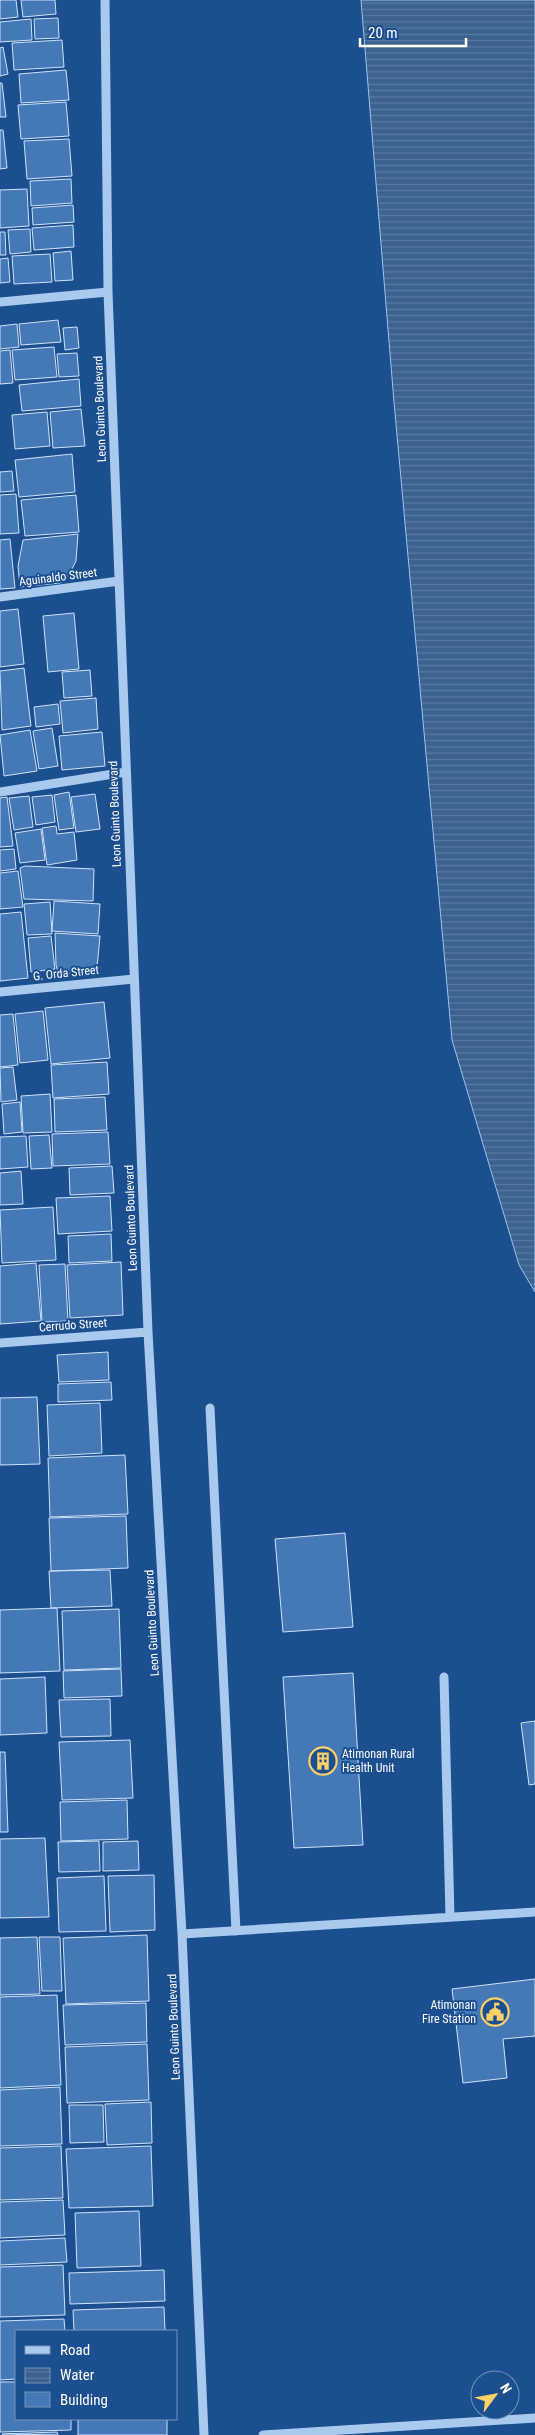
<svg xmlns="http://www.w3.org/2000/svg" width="535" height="2435" font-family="'Roboto Condensed',sans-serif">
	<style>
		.water { fill: url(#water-rules); stroke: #9cc4f0 }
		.building { fill: #4478b7; stroke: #cfe3fa }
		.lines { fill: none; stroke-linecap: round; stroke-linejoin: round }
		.minor { stroke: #a9c9ee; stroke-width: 9 }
		.labels { text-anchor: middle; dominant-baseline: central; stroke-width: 4; stroke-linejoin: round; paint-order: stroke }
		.street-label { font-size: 12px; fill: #fff; stroke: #1b4f8f }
		.poi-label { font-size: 12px; fill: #fff; stroke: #1b4f8f; text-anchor: start }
	</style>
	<defs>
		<pattern id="water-rules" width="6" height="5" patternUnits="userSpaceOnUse" patternTransform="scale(1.25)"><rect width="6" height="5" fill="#3c6290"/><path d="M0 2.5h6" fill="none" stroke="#597aa1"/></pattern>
	</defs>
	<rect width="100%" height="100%" fill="#1b4f8f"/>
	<path class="water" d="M361,0H535V1292L519,1265L452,1040L394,402Z"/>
	<path class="building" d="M0,0H16L18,17L0,19Z
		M21,0H55L56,14L23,17Z
		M58,18L59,38L35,39L34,19Z
		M31,19L32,40L0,42V22Z
		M62,40L64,67L14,70L12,43Z
		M3,47L8,74L0,76V48Z
		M66,70L69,100L21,103L19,74Z
		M0,83H2L6,117H0Z
		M66,102L69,136L21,139L18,105Z
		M0,130H3L7,168L0,169Z
		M69,139L72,176L27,179L24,141Z
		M71,179L72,203L31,206L30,181Z
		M27,189L29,226L0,228V190Z
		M73,205L74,222L33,225L32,208Z
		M73,225L74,247L34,250L32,228Z
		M30,229L31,252L10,254L8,230Z
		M0,232H5L6,255H0Z
		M71,251L73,280L55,281L53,253Z
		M50,254L52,282L14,284L12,256Z
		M8,258L10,282L0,283V259Z
		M58,320L61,342L21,345L19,324Z
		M17,324L19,347L0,349V326Z
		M77,327L79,348L65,350L63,328Z
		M54,347L57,377L15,380L12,350Z
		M10,350L13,383L0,384V351Z
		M77,353L79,376L59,377L57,354Z
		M79,379L81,406L22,411L19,385Z
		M81,409L85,446L53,448L50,412Z
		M47,412L50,446L15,449L12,415Z
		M72,454L75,492L19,497L15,460Z
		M12,471L14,491L0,492V472Z
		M16,494L19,533L0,534V495Z
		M76,495L79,532L25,536L21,500Z
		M78,534L76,561L68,577L60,583L20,587L18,566L23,540Z
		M10,539L15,588L0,589V540Z
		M18,609L24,664L0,667V611Z
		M74,613L79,669L48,672L43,616Z
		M24,668L31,726L2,730L0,671Z
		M90,670L92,696L64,698L62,672Z
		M96,698L98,729L63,733L60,701Z
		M58,704L60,724L36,727L34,707Z
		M52,728L58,766L39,769L33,731Z
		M30,730L37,771L4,776L0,735Z
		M102,732L105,766L62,770L59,736Z
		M69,792L74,828L59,830L54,795Z
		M95,794L100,829L76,832L71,797Z
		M52,795L55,822L36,825L32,797Z
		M29,796L33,827L14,830L9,798Z
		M7,797L13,846L0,847V798Z
		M56,826L57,834L74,832L77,860L47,865L42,828Z
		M41,829L45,860L20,863L15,833Z
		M14,849L16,869L0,871V850Z
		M25,866L94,869L93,901L24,899L20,868Z
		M18,871L23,907L0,909V873Z
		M54,901L100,904L98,934L52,931Z
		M50,902L52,934L27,935L24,904Z
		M21,912L28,978L0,981V914Z
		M55,933L100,936L97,968L59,976L56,965Z
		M51,936L55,969L31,972L28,938Z
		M104,1002L110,1058L51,1064L45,1008Z
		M43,1011L48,1060L20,1063L15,1014Z
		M13,1014L18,1065L0,1067V1015Z
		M107,1062L109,1094L53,1098L51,1065Z
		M13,1067L17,1100L1,1102L0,1068Z
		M50,1094L52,1132L23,1133L21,1096Z
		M105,1097L107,1130L55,1132L54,1099Z
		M20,1102L22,1132L4,1134L2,1104Z
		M108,1132L110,1164L53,1166L52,1134Z
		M49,1135L52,1168L31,1169L29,1136Z
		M26,1136L28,1167L0,1169V1137Z
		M112,1166L114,1193L70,1195L69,1168Z
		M21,1171L23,1204L0,1205V1173Z
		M110,1196L112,1231L58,1234L56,1198Z
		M53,1207L56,1260L2,1263L0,1210Z
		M111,1234L112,1261L69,1263L68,1236Z
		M121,1262L123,1315L70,1318L67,1265Z
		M36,1263L41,1321L0,1324V1266Z
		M65,1264L68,1321L42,1322L39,1265Z
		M108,1352L109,1380L59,1382L57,1355Z
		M111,1382L112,1400L58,1402V1384Z
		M37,1397L40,1464L0,1465V1398Z
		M100,1403L102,1453L49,1456L47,1405Z
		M125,1455L128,1514L50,1517L48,1458Z
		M126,1516L128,1568L51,1571L49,1518Z
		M345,1533L353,1627L283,1632L275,1539Z
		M110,1570L112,1606L51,1608L49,1571Z
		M57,1608L60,1671L0,1673V1610Z
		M119,1609L121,1668L64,1670L62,1611Z
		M121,1669L122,1696L64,1698L63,1671Z
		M353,1673L363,1845L294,1848L283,1677Z
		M45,1677L47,1733L0,1735V1679Z
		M110,1699L111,1736L61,1737L59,1700Z
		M535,1721V1784L529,1785L521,1723Z
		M130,1740L133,1798L62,1800L59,1742Z
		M0,1752H5L8,1832H0Z
		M127,1800L128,1839L61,1841L60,1802Z
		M45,1838L49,1917L0,1918V1839Z
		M99,1841L100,1871L59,1872L58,1842Z
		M138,1841L139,1870L103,1871V1842Z
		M154,1875L155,1930L110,1932L108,1876Z
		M104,1876L106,1931L59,1932L57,1878Z
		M147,1935L149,2001L66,2004L63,1938Z
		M37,1937L40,1994L0,1995V1938Z
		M39,1937H60L62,1991H42Z
		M535,1979V2036L503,2039L507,2078L463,2083L452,1989Z
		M57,1995L61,2085L0,2088V1997Z
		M146,2003L147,2042L65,2045L63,2005Z
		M147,2044L149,2100L67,2103L65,2047Z
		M60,2087L62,2144L0,2146V2090Z
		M151,2102L152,2143L107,2145L105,2104Z
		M69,2105H103L104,2142L70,2143Z
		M61,2146L63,2198L0,2200V2148Z
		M151,2146L153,2206L69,2208L66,2149Z
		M63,2200L65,2235L0,2238V2202Z
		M139,2211L141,2266L77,2268L75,2213Z
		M65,2238L67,2262L0,2265V2241Z
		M63,2265L65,2315L0,2317V2267Z
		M164,2270L165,2301L70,2304L69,2273Z
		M164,2307L165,2331H74L73,2310Z
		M64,2319L65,2331H16V2379L0,2380V2321Z
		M0,2382H16V2419H71V2430L0,2432Z
		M78,2419H167V2435H78Z
		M57,2432L58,2435L2,2434Z"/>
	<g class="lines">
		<path class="minor" d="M105,0L108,292L148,1332L182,1934L204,2435
			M0,302L108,292
			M0,597L119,581
			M0,792L126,772
			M0,992L134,979
			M0,1343L148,1332
			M210,1408L236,1931
			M444,1677L450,1917
			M182,1934L535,1912
			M263,2435L535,2418"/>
	</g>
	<defs>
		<g id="building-ring" transform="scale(1.4375)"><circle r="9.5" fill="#1b4f8f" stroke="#ffd166" stroke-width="1.5"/><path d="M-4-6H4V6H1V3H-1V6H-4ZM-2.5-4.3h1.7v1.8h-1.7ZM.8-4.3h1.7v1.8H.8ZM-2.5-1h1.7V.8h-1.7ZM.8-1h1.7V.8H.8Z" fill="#ffd166"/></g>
		<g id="civic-ring" transform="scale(1.4375)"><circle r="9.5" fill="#1b4f8f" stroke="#ffd166" stroke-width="1.5"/><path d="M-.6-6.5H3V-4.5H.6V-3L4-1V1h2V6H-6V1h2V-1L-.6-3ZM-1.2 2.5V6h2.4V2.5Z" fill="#ffd166"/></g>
	</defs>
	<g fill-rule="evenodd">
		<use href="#building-ring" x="323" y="1761"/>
		<use href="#civic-ring" x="495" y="2012"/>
	</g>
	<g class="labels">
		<g class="street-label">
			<text transform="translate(100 409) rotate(-92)">Leon Guinto Boulevard</text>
			<text transform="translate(58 577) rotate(-7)">Aguinaldo Street</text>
			<text transform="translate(115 814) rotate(-92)">Leon Guinto Boulevard</text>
			<text transform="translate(66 973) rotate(-6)">G. Orda Street</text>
			<text transform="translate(131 1218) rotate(-92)">Leon Guinto Boulevard</text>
			<text transform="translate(73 1325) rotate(-4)">Cerrudo Street</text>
			<text transform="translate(152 1623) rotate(-93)">Leon Guinto Boulevard</text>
			<text transform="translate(174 2027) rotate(-92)">Leon Guinto Boulevard</text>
		</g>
		<g class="poi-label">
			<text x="342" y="1754">Atimonan Rural<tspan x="342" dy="14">Health Unit</tspan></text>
			<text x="476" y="2005" text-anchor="end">Atimonan<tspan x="476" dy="14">Fire Station</tspan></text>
		</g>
	</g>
	<rect x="15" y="2330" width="162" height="90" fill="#1b4f8f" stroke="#7695bc"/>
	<rect x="25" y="2346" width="25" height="8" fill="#a9c9ee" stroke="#7695bc"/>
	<text x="60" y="2355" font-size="15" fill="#ffffff">Road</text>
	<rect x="25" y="2368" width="25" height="15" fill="url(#water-rules)" stroke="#7695bc"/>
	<text x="60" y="2380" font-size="15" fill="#ffffff">Water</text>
	<rect x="25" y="2392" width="25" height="15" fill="#4478b7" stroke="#7695bc"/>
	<text x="60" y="2405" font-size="15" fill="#ffffff">Building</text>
	<g transform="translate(495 2395) rotate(58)"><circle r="24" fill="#1b4f8f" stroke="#7695bc"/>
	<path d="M0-4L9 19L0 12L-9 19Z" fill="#ffd166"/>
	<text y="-8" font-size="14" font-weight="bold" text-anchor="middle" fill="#ffffff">N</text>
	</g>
	<path d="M360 38v8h106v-8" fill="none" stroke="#ffffff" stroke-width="2.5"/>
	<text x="368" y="38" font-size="15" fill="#ffffff" stroke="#1b4f8f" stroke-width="4" paint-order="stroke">20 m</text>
</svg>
